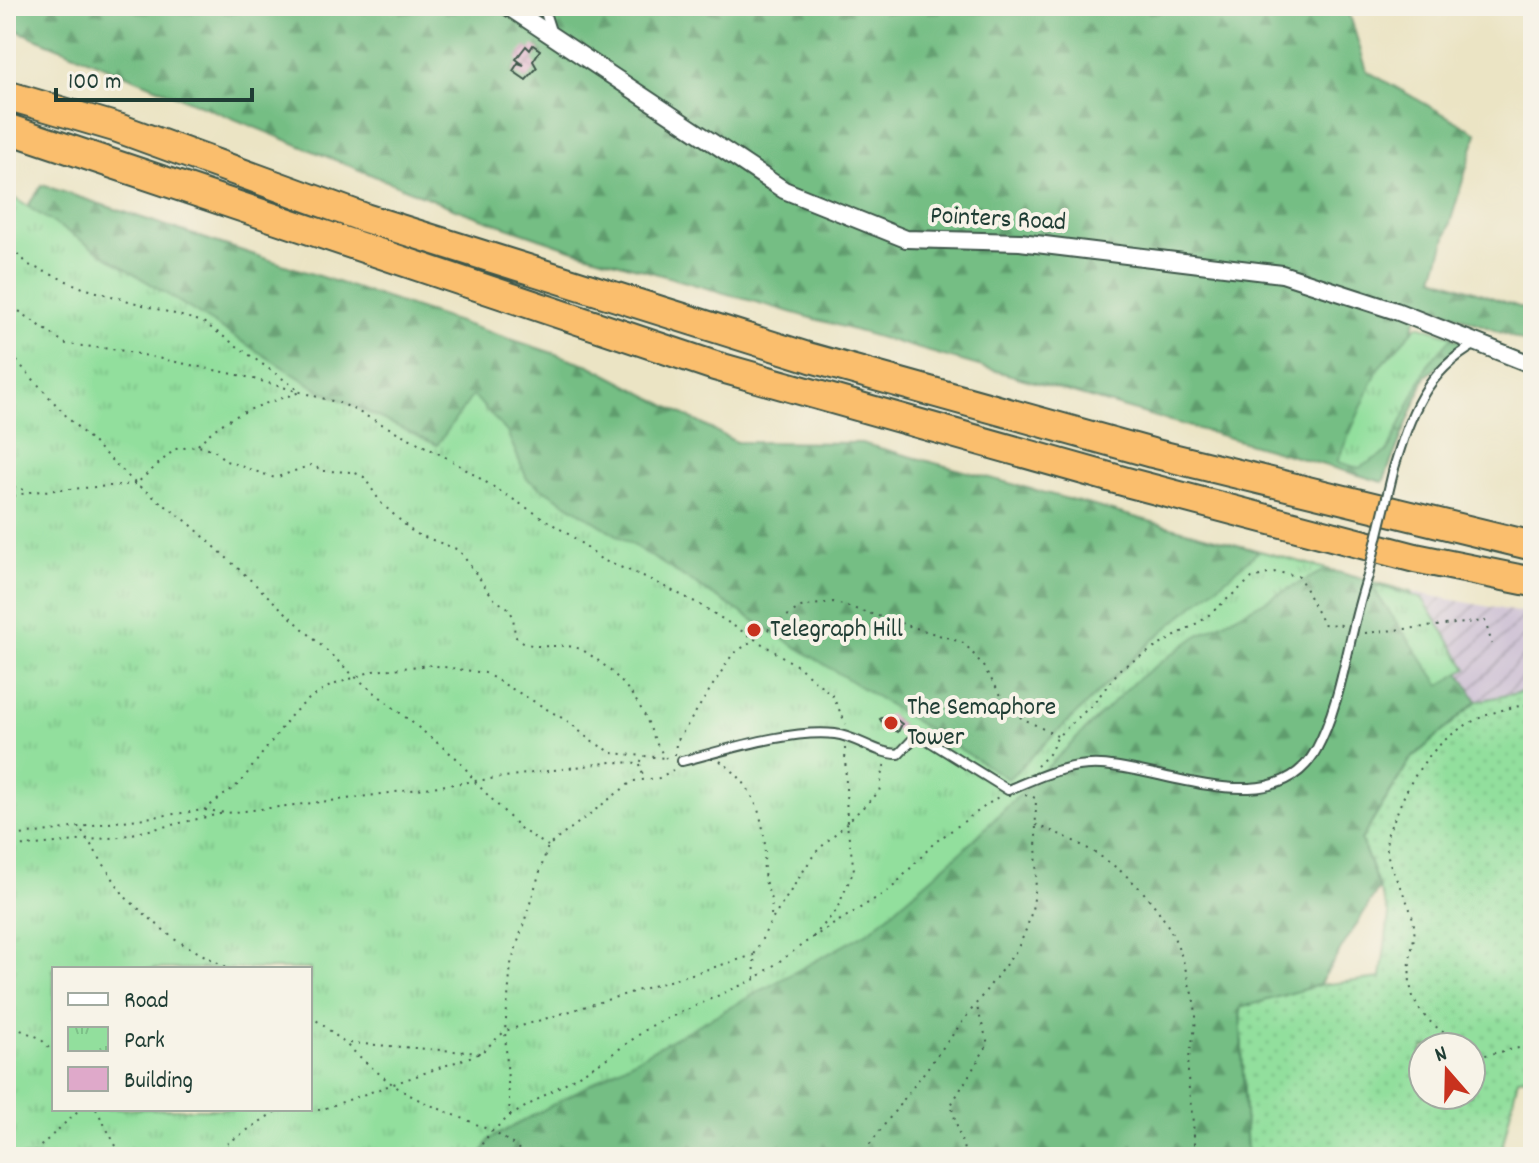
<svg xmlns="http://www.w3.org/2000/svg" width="1539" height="1163" font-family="Dekko,sans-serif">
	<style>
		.industrial { fill: url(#industrial-furrows) }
		.grass { fill: url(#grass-dots); stroke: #588e68; stroke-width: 2; fill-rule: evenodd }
		.forest { fill: url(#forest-firs); stroke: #4a7e5c; stroke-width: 2 }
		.park { fill: url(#park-tufts); stroke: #588e68; stroke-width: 2; fill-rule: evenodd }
		.building { fill: url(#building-cross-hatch) }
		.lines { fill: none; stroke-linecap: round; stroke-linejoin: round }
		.lane-casing { stroke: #3e564a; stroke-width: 12 }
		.street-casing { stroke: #3e564a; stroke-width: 20 }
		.highway-casing { stroke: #3e564a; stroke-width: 32 }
		.path { stroke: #3e564a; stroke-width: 2; stroke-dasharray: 2 6; stroke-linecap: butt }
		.lane { stroke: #fff; stroke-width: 8 }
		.street { stroke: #fff; stroke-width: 16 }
		.highway { stroke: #fabe6d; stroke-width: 28 }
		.lane-bridge-casing { stroke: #3e564a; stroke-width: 12; stroke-linecap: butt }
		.lane-bridge { stroke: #fff; stroke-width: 8 }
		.poi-dot { fill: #c8321e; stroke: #f7f3e8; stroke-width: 3 }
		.labels { text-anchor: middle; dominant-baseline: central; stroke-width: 8; stroke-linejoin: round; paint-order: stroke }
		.street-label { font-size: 26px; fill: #1f3d34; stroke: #f7f3e8 }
		.poi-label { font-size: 26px; fill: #1f3d34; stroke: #f7f3e8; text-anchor: start }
	</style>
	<defs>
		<pattern id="industrial-furrows" width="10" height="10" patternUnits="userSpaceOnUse" patternTransform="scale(2)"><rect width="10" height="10" fill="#ccbfd4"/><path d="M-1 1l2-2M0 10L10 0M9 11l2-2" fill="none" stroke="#a59cad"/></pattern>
		<pattern id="grass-dots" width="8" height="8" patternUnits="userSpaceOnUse" patternTransform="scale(2)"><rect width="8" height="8" fill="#92df9d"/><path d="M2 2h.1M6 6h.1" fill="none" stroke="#7dc088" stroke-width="1.8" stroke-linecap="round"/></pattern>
		<pattern id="forest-firs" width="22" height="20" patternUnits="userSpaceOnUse" patternTransform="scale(2)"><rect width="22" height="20" fill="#75be84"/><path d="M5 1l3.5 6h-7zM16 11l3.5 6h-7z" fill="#5f9c6d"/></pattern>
		<pattern id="park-tufts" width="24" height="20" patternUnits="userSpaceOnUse" patternTransform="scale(2)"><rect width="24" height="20" fill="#92df9d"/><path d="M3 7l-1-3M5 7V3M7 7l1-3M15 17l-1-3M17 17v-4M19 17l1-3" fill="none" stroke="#7dc088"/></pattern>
		<pattern id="building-cross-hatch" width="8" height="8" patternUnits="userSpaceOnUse" patternTransform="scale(2)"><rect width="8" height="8" fill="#dfa9ca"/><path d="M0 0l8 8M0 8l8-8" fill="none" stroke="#b48ba5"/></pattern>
	</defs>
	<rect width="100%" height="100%" fill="#f7f3e8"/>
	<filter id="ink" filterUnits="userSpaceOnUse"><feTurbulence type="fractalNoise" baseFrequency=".0125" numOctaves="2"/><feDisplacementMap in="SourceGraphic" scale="16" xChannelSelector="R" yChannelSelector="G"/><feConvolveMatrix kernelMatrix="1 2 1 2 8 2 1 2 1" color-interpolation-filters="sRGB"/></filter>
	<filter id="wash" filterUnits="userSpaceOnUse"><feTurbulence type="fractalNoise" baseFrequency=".006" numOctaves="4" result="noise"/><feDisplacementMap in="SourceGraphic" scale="32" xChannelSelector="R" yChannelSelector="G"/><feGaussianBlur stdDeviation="1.8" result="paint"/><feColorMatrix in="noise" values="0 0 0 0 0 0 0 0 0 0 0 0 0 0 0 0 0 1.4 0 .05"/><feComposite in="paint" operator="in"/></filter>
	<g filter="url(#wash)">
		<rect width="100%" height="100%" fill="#ebe4c4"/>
		<path class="industrial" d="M1411,592L1533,615V690L1477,701Z"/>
		<path class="grass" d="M1533,690V1077L1518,1078L1500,1157H1247L1240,1007L1319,985L1381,978L1389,915L1361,840L1410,760L1477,701ZM1423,1047H1471V1095H1423Z"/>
		<path class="forest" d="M6,6H1347L1367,71L1477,133L1434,277L1533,312V345L1422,302L1413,328L1470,343L1426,376L1383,482L571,249L458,210L6,26Z
			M42,185L589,365L736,442L861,443L1411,592L1477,701L1410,760L1361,840L1379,888L1319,985L1240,1008L1247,1157H274L385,1090L25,210Z"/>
		<path class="park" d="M6,193L316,388L437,445L473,395L507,432L527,479L1008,779L1153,640L1259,551L1327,569L1197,636L1135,681L963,850L870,931L490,1139L480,1157H6ZM54,969H310V1109H54Z
			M1418,325L1453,336L1428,364L1388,451L1359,468L1337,462L1379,367Z
			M1379,586L1423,599L1467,669L1440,685L1372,587Z"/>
		<g id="blocks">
			<path class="building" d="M533,45L540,50L533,61L537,68L526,80L513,71L518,63L524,65L516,59L526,46L530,50Z
				M889,714L902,724L898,732L884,725L880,719Z"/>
		</g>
	</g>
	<g filter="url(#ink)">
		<use href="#blocks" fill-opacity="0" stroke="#3e564a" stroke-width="2"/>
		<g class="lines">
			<g class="lane-casing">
				<path id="lane" d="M543,6L552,34
					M1394,468C1410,415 1425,372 1476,344
					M682,761C726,750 791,729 835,734C858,737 876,754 899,754L915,737L921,736L1008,790C1038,777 1068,763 1101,765C1164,768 1276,824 1316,750C1344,698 1348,632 1368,576"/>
			</g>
			<g class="street-casing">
				<path id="street" d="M507,6L784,190L906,239L1020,242L1282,274L1396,311L1533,365"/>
			</g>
			<g class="highway-casing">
				<path id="highway" d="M6,95L118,128L365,218L811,358L1152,453L1533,546
					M6,128L715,366L1130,483L1415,558L1533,582"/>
			</g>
			<path class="path" d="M6,243L29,265L83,288L203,322L300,391
				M6,302L66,344L119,350L243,376L343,404L449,459L573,537L602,560L643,576L697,603L799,667L832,695L846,724
				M6,349L69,419L136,484L189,523L354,676L460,761L476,783L522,830L548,846
				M198,445C225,414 262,405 300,392
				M6,484L28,491
				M6,498L30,492L136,484L175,449L198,446L213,449L226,461L275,478L311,465L324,471L353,472L364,477L381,503L414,533L459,550L495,600L507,607L513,616L515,636C536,656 561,638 584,651C612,668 637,695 649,725C654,738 657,747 666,758
				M1365,633L1485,621L1492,644
				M675,755L676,743L732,655L800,607L833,602L964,643L981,663L1012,713L1057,736
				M720,761C750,781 763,811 765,847C765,855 763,864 764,872C766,895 775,894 770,921
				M640,764L643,776
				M1037,766L1049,754L1058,736L1094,703L1121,668L1204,619L1252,578L1276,572L1299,576L1323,624L1343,625
				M6,774L11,798L6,812
				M205,810L227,813L346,799L612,762L640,763L643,757
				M1036,825C1109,851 1172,900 1188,980C1191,991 1196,1005 1196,1016C1196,1033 1188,1051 1188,1071C1188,1100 1197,1128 1193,1157
				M1533,828V848
				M82,831L125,897L174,939L229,969
				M6,837L204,810L240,783L293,713L309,699L330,686L373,671L430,665L485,673L569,722L591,741L613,753L666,758
				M14,838L15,847L119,837L224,813
				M6,848L14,847
				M813,937L836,911L854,870L847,825L845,748
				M755,978L754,955L770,923L815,853L879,792L885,762
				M310,1016C340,1036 363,1062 391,1083C432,1114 492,1120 527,1157
				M6,1024L40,1038L54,1054
				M350,1043L480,1053
				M1463,1047C1427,1020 1406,1010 1410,961C1411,949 1416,936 1414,925C1410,895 1383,868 1387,838C1388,829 1395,819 1398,810C1423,747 1465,712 1533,704
				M1471,1053L1476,1057L1533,1045
				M96,1109L122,1157
				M310,1109L320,1110L481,1053L505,1031L754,955
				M510,1116L505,1031L511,964L548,846L633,781L659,778L673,770
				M29,1157L80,1109
				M207,1157L279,1109
				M472,1157L491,1132L510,1116L604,1060L651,1026L755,979L813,937L891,889L934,843L998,797
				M860,1157L1016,951C1045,899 1034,855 1036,798L1025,795
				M966,1157L951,1105L988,1044L976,1004"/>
			<use href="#lane" class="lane"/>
			<use href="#street" class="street"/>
			<use href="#highway" class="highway"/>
			<g class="lane-bridge-casing">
				<path id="lane-bridge" d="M1368,576L1394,468"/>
			</g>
			<use href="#lane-bridge" class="lane-bridge"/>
		</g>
	</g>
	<g class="poi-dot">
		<circle cx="754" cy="630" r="8"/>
		<circle cx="891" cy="723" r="8"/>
	</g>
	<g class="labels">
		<g class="street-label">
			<text transform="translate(998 220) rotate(3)">Pointers Road</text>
		</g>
		<g class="poi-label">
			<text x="770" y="630">Telegraph Hill</text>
			<text x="907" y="708">The Semaphore<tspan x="907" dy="30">Tower</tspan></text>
		</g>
	</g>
	<rect width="1539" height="1163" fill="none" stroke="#f7f3e8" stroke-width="32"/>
	<rect x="52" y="967" width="260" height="144" fill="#f7f3e8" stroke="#a1aaa0" stroke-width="2"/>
	<rect x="68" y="993" width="40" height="12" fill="#ffffff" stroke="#a1aaa0" stroke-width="2"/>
	<text x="124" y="1007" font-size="24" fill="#1f3d34">Road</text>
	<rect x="68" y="1027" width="40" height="24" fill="url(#park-tufts)" stroke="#a1aaa0" stroke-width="2"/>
	<text x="124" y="1047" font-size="24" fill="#1f3d34">Park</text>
	<rect x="68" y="1067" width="40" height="24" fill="#dfa9ca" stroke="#a1aaa0" stroke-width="2"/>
	<text x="124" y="1087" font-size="24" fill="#1f3d34">Building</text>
	<g transform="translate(1447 1071) rotate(340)"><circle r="38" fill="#f7f3e8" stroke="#a1aaa0" stroke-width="2"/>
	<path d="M0-6L14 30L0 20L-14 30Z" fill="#c8321e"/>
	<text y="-12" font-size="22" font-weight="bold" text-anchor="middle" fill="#1f3d34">N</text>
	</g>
	<path d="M56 88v12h196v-12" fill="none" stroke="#1f3d34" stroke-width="4"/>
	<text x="68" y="88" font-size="24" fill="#1f3d34" stroke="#f7f3e8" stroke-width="6" paint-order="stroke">100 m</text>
</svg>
